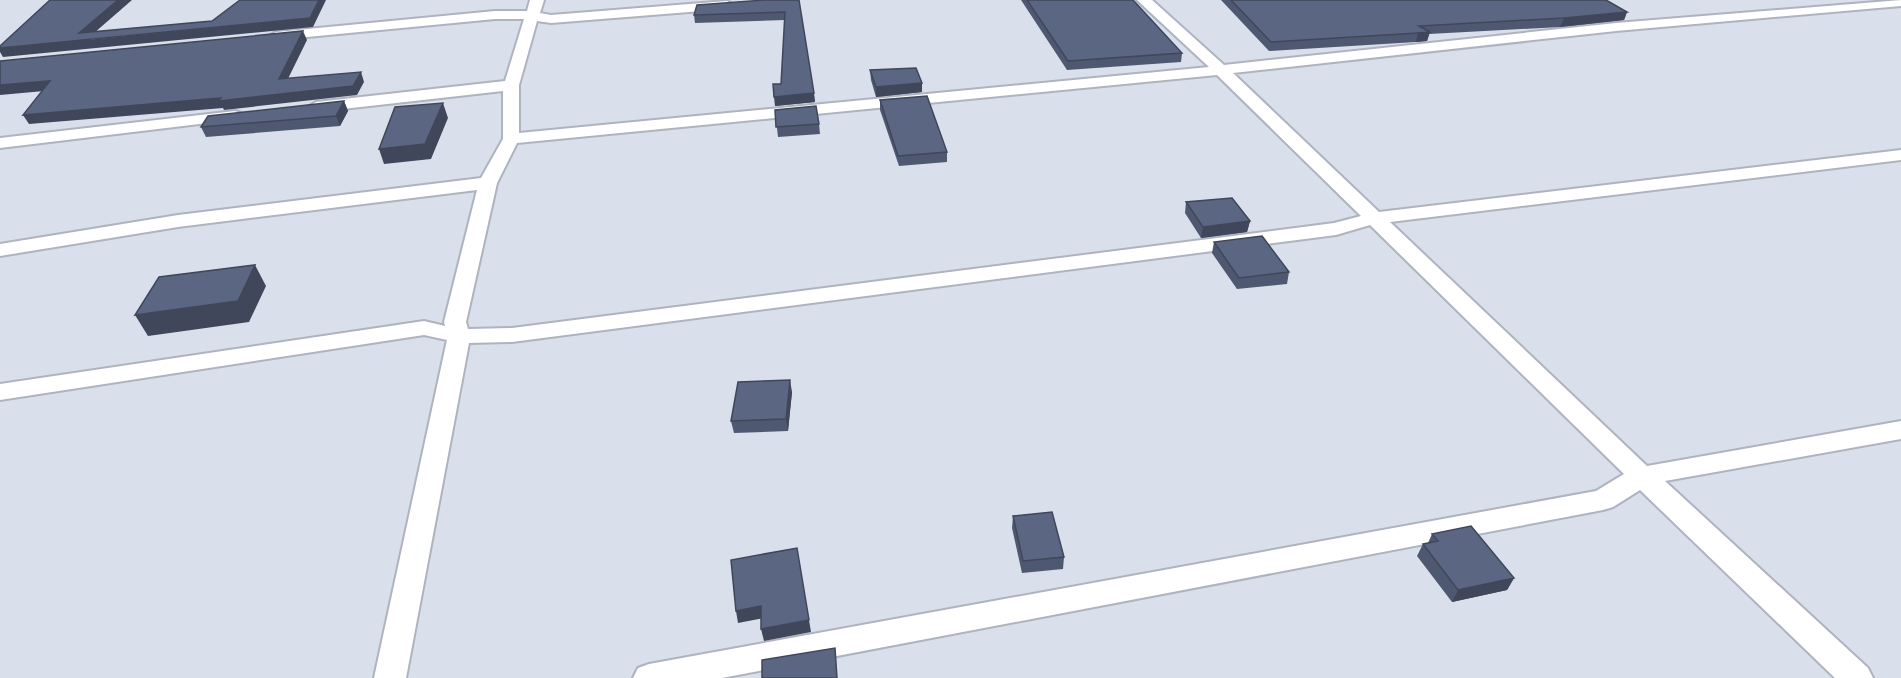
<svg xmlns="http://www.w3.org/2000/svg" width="1901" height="678" font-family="Ubuntu,sans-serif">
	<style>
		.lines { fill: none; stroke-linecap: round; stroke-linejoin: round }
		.lane-casing { stroke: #aeb3bf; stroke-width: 4 }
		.lane { fill: #fff; fill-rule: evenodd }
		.wall { fill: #4e5870 }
		.shaded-wall { fill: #40475b }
		.building { fill: #5b6682; stroke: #40475b; stroke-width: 1.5 }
	</style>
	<rect width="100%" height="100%" fill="#dadfec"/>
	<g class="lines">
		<g class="lane-casing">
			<path id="lane" d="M530,0H544L540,13L551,15L727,1L734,5L727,9L551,23L537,21L519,85V133L1209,67L1137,0H1152L1224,65L1616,23L1901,0V6L1616,31L1233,73L1379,212L1901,150V160L1390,222L1647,466L1901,421V439L1665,481L1868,668L1873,678H1835L1640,490L1613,507L1603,510L722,678H633L638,668L649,664L1596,491L1624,474L1370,225L1336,235L512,342L469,343L406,678H374L447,340L424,335L0,400V384L424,321L445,326L444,322L477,190L178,227L0,256V244L178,215L481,178L503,139V91L316,112L308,107L316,102L505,81L524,19H495L276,40L269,36L276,32L495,11H527ZM1217,75L1361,216L1334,223L512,328L468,329L466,322L497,183L517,143Z
				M235,111L241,113L243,116L241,119L0,148V138Z"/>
		</g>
		<use href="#lane" class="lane"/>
	</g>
	<path class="wall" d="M799,0L815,102L775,106L781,84L785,20L695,23L694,15Z
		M1021,0H1133L1182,53L1181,62L1067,70Z
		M1221,0H1606L1627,12L1624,20L1560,27L1429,34L1427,41L1416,42L1269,51Z
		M870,70L922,92L876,97L871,80Z
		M880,100L947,152V162L899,166L880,110Z
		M344,101L348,111L340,126L206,137L201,127Z
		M775,110L819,124L820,134L778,137Z
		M1186,202L1250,221L1247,232L1201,238L1185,213Z
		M1214,242L1289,272L1287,284L1237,289L1212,253Z
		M792,392L788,431L734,433L731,421Z
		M1013,516L1064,557L1063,569L1022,573L1012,528Z
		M1432,534L1514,578L1507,590L1452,602L1417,556L1423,544L1428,543Z"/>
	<path class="shaded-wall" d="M118,0H132L86,40L310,18L319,0H326L313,27L3,57L0,52V48L79,33Z
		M1627,12L1624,20L1560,27L1564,18Z
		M303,31L307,40L283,89L279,79Z
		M1430,32L1427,41L1416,42L1418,33Z
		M361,72L364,82L357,95L224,110L223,108L29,124L23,115Z
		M50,81L55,90L0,95V85Z
		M922,83V92L876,97V87Z
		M814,93L815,102L775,106L774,97Z
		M344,101L348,111L340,126L336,116Z
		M443,103L448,118L431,159L384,164L379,149Z
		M1250,221L1247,232L1201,238L1203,227Z
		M255,265L266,286L249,322L148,336L135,315Z
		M790,380L792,392L788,431L786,419Z
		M1514,578L1507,590L1452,602L1458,590Z
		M761,606L764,618L738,623L736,611Z
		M809,620L811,632L764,641L761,629Z"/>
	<path class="building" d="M50,0H118L79,33L212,21L240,0H319L310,18L0,48V46Z
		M765,0H799L814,93L774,97L773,84H781L785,12L694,15L697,5Z
		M1027,0H1133L1182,53L1068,61Z
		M1231,0H1606L1627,12L1564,18L1419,26L1430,32L1418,33L1271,42Z
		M303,31L279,79L361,72L353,86L219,101L221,98L23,115L50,81L0,85V61Z
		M916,68L922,83L876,87L870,70Z
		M927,96L947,152L898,156L880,100Z
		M344,101L336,116L201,127L208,116Z
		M443,103L425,144L379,149L395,107Z
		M816,106L819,124L776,127L775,110Z
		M1232,198L1250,221L1203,227L1186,202Z
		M1262,236L1289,272L1239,278L1214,242Z
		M255,265L238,301L135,315L159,277Z
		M790,380L786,419L731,421L738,382Z
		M1052,512L1064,557L1023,561L1013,516Z
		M1471,526L1514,578L1458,590L1423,544L1438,541L1432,534Z
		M797,548L809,620L761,629V606L736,611L731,560Z
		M835,648L837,678H762V660Z"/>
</svg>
